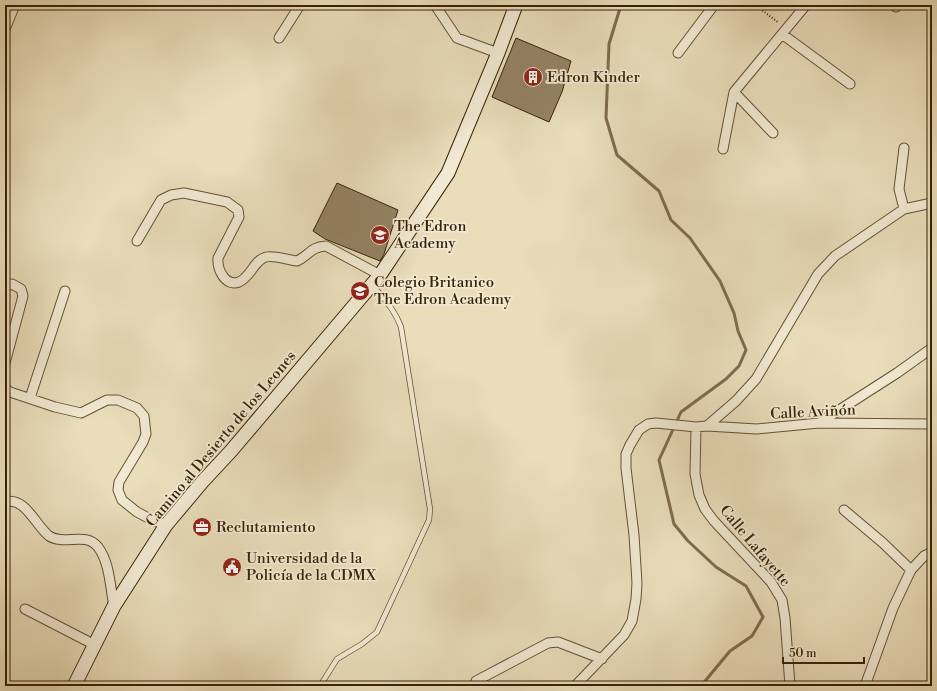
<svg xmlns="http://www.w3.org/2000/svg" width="937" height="691" font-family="'Libre Bodoni',serif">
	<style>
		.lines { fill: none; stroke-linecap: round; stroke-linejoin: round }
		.stream { stroke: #7e6c4e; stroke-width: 3 }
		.building { fill: #948364; stroke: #382207 }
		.service-casing { stroke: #645134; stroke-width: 6 }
		.minor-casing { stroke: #645134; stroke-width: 11 }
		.secondary-casing { stroke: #382207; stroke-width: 15 }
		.path { stroke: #382207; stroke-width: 2; stroke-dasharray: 1 2; stroke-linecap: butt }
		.service { stroke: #f1e9d2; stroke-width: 4.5 }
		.minor { stroke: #f1e9d2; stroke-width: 9 }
		.secondary { stroke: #f1e9d2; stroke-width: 13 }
		.labels { text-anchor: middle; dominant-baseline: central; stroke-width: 3.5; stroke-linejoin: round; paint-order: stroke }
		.poi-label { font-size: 15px; fill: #382207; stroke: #f1e9d2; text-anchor: start }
		.street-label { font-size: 15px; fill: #382207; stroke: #f1e9d2 }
	</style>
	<rect width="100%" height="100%" fill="#e9ddba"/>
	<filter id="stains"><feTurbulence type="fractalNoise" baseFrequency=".005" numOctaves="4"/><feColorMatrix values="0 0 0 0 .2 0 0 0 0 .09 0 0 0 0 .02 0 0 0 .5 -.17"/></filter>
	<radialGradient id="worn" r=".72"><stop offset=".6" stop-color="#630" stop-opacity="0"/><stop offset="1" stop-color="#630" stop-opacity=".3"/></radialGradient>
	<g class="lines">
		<path class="stream" d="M621,5L609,44L606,118L617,155L659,191L671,220L690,238L720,281L734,313L738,331L746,350L739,366L726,379L681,412L659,460L674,524L688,541L716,567L746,586L763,617L752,636L730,651L701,686"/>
	</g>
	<path class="building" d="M516,38L571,61L562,92L549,122L492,97Z
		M337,183L398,210L384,254L380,261L325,239L313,231Z"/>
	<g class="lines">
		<g class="service-casing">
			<path id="service" d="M320,686L337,659L362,644L377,632L429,520L430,509L401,327C395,310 384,299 373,286"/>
		</g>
		<g class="minor-casing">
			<path id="minor" d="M435,5L457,38L498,53
				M894,5L896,7
				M5,29L15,5
				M782,34L850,84
				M279,38L300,5
				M678,53L714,5
				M734,92L773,133
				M904,148L899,189L904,209
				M723,149L734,92L806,5
				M137,241L161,200L171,195L184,193L227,202L238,210L239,217L218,258C217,269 225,287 239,282C251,277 254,260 266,257C275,255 287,260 297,261C310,255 310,247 326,246L380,275
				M5,287L12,284L21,289L23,296L5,363
				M5,388L10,392L55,407L81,413L107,400H118L137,408L144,416L146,434L143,442L119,482L118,490L122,500L137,512L152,520L166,525
				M30,398L65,291
				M819,423L897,373L932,348
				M707,426L736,401L756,379L818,274L835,256L904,209L932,203
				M696,427L695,474L699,495L705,509L714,521L771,582L782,600L785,618L790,686
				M5,502C25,496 36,526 49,536C65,546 85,531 98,547C110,563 110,587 114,606
				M844,510L883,543L911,570
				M25,609L95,645
				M476,681L548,643L558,642L602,659
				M575,686L624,635L632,621L636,599L637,583L634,535L626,468V454L630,445L639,430L648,424L656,423L696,427L707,426L757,429L819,423L932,424
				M865,686L893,608L911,570L924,556L932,552"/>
		</g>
		<g class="secondary-casing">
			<path id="secondary" d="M74,686L114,606L166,525L203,481L231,451L380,275L448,173L498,53L516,5"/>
		</g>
		<path class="path" d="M755,5L779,23"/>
		<use href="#service" class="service"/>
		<use href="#minor" class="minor"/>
		<use href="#secondary" class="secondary"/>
	</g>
	<defs>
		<g id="building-disc" transform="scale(1)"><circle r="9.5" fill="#8f2418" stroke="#f1e9d2"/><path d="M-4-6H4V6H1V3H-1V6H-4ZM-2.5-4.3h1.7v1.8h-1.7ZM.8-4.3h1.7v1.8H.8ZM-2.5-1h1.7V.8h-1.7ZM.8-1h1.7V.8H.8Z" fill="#fff"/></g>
		<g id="school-disc" transform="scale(1)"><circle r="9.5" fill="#8f2418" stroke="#f1e9d2"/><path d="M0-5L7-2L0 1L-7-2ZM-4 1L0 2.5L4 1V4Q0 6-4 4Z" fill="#fff"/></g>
		<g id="office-disc" transform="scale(1)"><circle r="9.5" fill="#8f2418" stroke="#f1e9d2"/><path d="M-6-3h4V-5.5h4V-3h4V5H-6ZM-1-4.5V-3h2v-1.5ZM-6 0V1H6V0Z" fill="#fff"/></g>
		<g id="civic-disc" transform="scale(1)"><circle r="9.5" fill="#8f2418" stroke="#f1e9d2"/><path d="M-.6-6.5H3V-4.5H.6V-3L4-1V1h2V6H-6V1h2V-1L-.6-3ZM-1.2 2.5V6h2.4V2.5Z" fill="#fff"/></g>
	</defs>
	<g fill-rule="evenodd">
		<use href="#building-disc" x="533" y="77"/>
		<use href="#school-disc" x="380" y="235"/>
		<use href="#school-disc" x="360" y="291"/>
		<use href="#office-disc" x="202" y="527"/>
		<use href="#civic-disc" x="232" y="567"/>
	</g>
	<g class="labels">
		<g class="poi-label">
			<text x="547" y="77">Edron Kinder</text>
			<text x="394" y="226">The Edron<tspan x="394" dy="17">Academy</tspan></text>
			<text x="374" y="282">Colegio Britanico<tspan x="374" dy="17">The Edron Academy</tspan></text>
			<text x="216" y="527">Reclutamiento</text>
			<text x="246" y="558">Universidad de la<tspan x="246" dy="17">Policía de la CDMX</tspan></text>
		</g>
		<g class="street-label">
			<text transform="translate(813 412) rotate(-3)">Calle Aviñón</text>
			<text transform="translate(221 439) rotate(-50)">Camino al Desierto de los Leones</text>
			<text transform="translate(755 546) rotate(50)">Calle Lafayette</text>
		</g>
	</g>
	<rect width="937" height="691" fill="none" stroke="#e9ddba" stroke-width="20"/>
	<rect x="6" y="6" width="925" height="679" fill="none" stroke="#382207" stroke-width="2"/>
	<rect x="10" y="10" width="917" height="671" fill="none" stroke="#382207"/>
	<path d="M783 657v6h81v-6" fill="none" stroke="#382207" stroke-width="2"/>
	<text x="789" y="657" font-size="12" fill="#382207" stroke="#f1e9d2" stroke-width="3" paint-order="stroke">50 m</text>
	<rect width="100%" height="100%" filter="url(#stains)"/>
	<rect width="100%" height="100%" fill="url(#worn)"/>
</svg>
